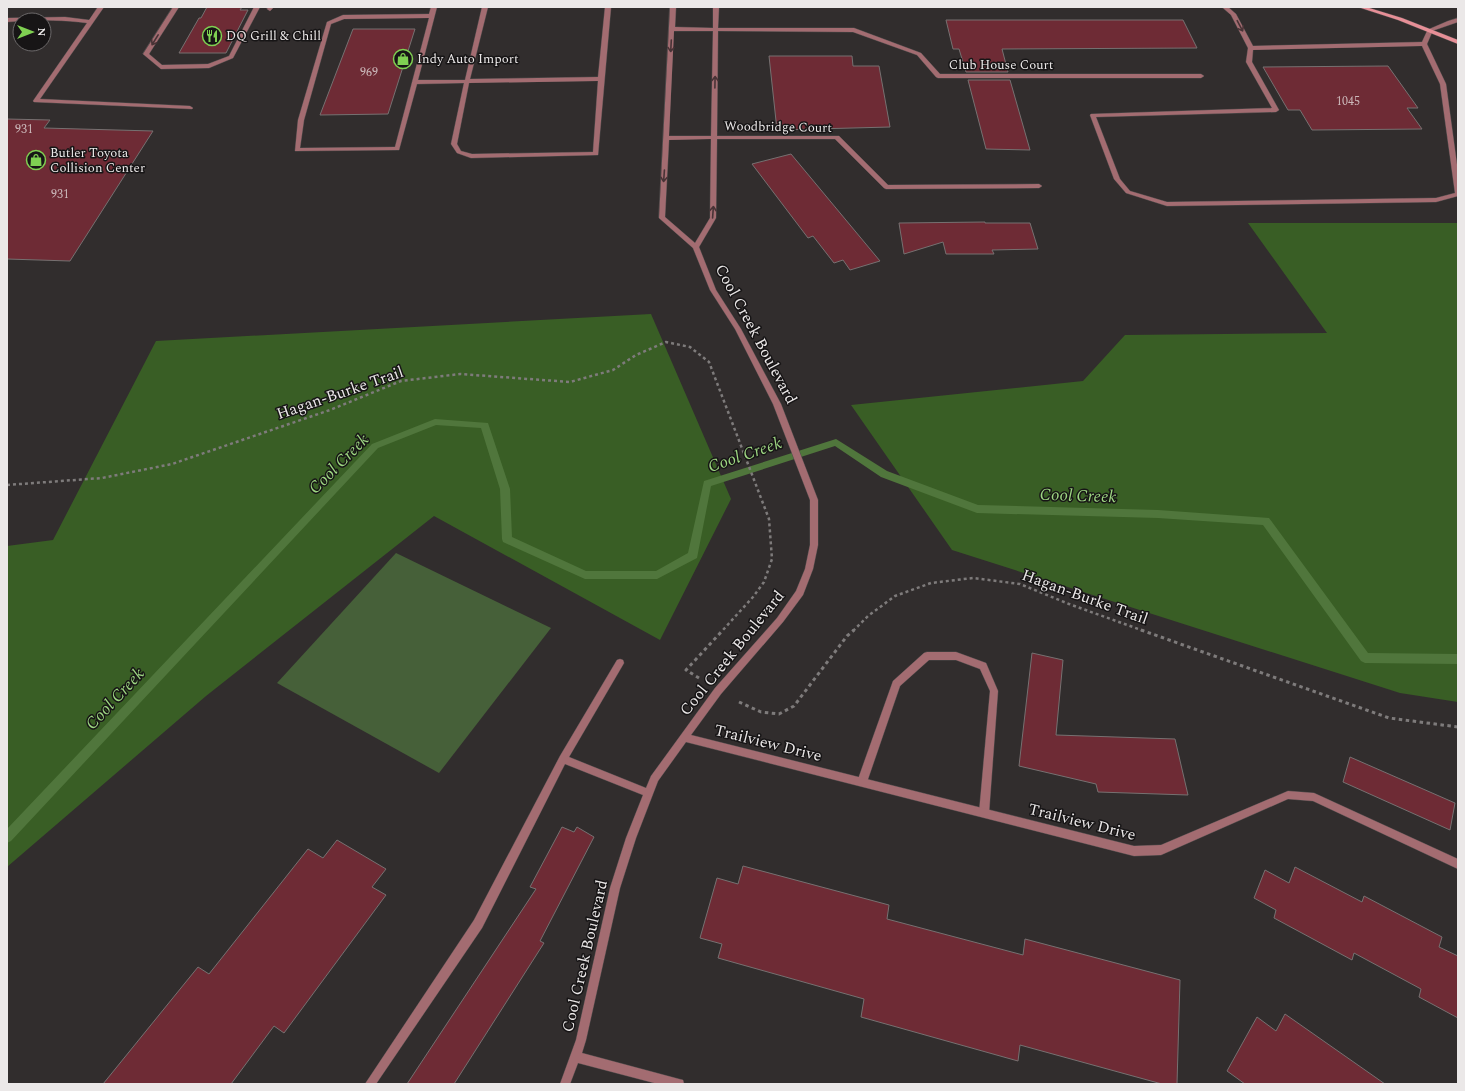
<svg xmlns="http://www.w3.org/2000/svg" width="1465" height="1091" font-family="Spectral,serif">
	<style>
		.green { fill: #466039 }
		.forest { fill: #395e25 }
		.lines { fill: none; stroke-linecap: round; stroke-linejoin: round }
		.stream { fill: #50763c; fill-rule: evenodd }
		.building { fill: #6e2b35; stroke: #767171 }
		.lane-casing { stroke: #4f4b4b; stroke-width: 1 }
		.street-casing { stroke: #4f4b4b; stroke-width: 1 }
		.secondary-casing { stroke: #4f4b4b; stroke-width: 1 }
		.path-far1 { stroke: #7e7b7b; stroke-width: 2.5; stroke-dasharray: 3 3; stroke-linecap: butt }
		.path { stroke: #7e7b7b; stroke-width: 3; stroke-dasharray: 3.5 3.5; stroke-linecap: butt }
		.lane { fill: #a36c71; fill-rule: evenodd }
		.street { fill: #a36c71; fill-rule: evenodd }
		.secondary { fill: #e68f97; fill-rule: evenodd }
		.oneway { stroke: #483336 }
		.labels { text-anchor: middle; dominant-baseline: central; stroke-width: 3; stroke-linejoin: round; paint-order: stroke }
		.far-number-label { font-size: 12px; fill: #ccb9bb }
		.far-poi-label { font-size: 13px; fill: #ebe8e8; stroke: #171516; text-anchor: start }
		.far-street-label { font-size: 13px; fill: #ebe8e8; stroke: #171516 }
		.street-label { font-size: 16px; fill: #ebe8e8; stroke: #171516 }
		.water-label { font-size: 17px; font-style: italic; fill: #9dd682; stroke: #171516 }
	</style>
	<rect width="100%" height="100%" fill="#312d2d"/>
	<path class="green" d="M396,553L551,628L439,773L277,683Z"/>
	<path class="forest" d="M1248,223H1458V702L1400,693L952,550L851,405L1083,381L1125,335L1327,333Z
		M651,314L731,499L660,640L434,516L206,696L7,867V546L53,540L156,341Z"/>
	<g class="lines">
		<path class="stream" d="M435,419L488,423L510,489L512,537L586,571H656L688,553L704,481L836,439L887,471L978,505L1158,510L1269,518L1368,653L1458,654V664L1365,663L1361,661L1263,525L1158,518L977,513L881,477L835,446L711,486L697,558L657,579H585L503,542L502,539L500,489L481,428L436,425L378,448L11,841L7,843V829L372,444Z"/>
	</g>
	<path class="building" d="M207,7H242L240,10H248L226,53H179L199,18H201Z
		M946,20H1183L1197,48L1002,49L1008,72H966L959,49H953Z
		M353,29H415L388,114L320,115Z
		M769,56H852L853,66H879L890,127L777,130Z
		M1388,66L1418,108H1407L1422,129L1312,130L1300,110H1288L1263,67Z
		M968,80H1010L1030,150L986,149Z
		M7,119L50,120L44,128L153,131L70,261L7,259Z
		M791,154L880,261L850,270L843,260L834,263L813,236L808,238L752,164Z
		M985,222V223H1030L1038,249L992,250L994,254H946L943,242L904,254L899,223Z
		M1032,653L1063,660L1056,735L1175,739L1188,795L1098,792L1096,784L1019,766Z
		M1350,757L1455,803L1450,830L1343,782Z
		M562,827L574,832L577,827L594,837L540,941L544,943L454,1084H407L536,889L530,887Z
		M337,840L386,869L372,887L386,895L284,1033L274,1026L231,1084H103L198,967L209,974L308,849L323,858Z
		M743,866L889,905L887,919L1023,955L1025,939L1180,980L1177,1084H1162L1020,1045L1018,1061L861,1017L864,999L718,958L722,944L700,938L717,878L738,884Z
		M1295,867L1362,902L1364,896L1442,937L1439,947L1458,956V1018L1419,997L1421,989L1354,953L1352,960L1274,918L1276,910L1254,898L1265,870L1289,883Z
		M1285,1014L1385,1084H1245L1227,1071L1257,1017L1276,1031Z"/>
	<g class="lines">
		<g class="lane-casing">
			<path id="lane" d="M98,7H104L40,99L190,106L193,108L192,109L34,102L33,101L87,23C64,20 43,20 20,20V21L7,22V18L65,17L89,20Z
				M173,7H179L149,54L162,65L208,64L229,56L254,7H260L233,58L209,68L161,69L143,54Z
				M268,7H274L270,11L267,9Z
				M431,7H437L418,80H465L482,7H488L470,79L598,77L605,7H611L598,155L471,158L457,153L451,144L464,83L417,84L399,150L295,151L298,120L327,22L343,15L429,14ZM429,18L395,147L300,148L304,120L331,24L344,19ZM598,81L593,152L472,154L461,151L457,144L469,83Z
				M1222,7H1228L1236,14L1253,46L1422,42L1428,29H1432L1433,30L1427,44L1446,84L1458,172V196L1436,202L1167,206L1126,193L1114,179L1090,115L1091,114L1272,108L1246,62L1248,48L1231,15ZM1422,46L1440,84L1455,193L1436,198L1167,202L1130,191L1120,179L1096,117L1276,112L1279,110L1252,62L1253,50Z
				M927,652H956L986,663L998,691L989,813L987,816L984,817L981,816L979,813L990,691L980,669L956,660H929L900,686L867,782L865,785L862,786L859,785L857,782L893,681L924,653Z"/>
		</g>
		<g class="street-casing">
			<path id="street" d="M670,7H676L675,27L713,28V7H719L718,28H854L921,53L940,74H1201L1204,76L1201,78H938L936,77L917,55L853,32L718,31L717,136H839L888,185L1039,184L1042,186L1039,188L886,189L884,188L835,139H717L716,218L699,247L716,290L741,329L781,404L818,500V545L813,569L803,595L783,622L721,694L691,735L1134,846L1161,845L1288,791L1314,793L1458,859V869L1313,801L1288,799L1161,855L1134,856L686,742L658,781L636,838L620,888L586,1040L582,1053L679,1079L683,1080L684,1084H658L578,1063L570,1084H560L576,1040L610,888L626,838L643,795L565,764L482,928L376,1084H365L474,920L560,756L617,660L620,659L623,660L624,663L569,757L646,788L651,776L715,688L777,618L796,591L805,569L810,545V500L773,404L735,329L710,290L693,248L659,218ZM674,31H713L711,136H669ZM711,139L710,218L695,243L665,217L669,140Z
				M1458,18V22L1432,31L1427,30L1448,21Z"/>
		</g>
		<g class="secondary-casing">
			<path id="secondary" d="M1358,7H1366L1402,18L1458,40V44L1398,20Z"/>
		</g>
		<path class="path-far1" d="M7,485L102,478L172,464L330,410L401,381L460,374L570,382L613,370L636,355L666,342L690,347L709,362L769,519L772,559L764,582L753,597L722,631
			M853,631L868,616L895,596L931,583L973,578L1020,584L1069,604L1144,631"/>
		<path class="path" d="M1141,630L1389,718L1458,727
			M699,678L686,670L723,630
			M739,702L761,712L779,714L794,706L847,636L854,630"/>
		<use href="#lane" class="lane"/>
		<use href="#street" class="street"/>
		<use href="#secondary" class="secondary"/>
	</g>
	<defs><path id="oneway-shaft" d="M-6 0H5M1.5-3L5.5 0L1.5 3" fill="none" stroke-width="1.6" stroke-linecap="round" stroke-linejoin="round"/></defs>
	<g class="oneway">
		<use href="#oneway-shaft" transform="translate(1240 26) rotate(62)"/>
		<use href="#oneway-shaft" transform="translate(155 40) rotate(122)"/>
		<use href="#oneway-shaft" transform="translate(671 46) rotate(93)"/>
		<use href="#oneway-shaft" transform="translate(715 82) rotate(-89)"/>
		<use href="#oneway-shaft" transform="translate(664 176) rotate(94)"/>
		<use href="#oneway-shaft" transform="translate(713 212) rotate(-86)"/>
	</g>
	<defs>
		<g id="restaurant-ring" transform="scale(1)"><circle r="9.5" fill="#171516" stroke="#7fd052" stroke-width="1.5"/><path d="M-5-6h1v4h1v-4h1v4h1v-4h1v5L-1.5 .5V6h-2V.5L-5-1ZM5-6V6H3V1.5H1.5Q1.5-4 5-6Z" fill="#7fd052"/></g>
		<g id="shop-ring" transform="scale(1)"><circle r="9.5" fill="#171516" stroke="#7fd052" stroke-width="1.5"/><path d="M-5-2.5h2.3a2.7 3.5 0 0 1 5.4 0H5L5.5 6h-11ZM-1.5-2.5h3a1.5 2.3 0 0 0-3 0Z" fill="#7fd052"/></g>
	</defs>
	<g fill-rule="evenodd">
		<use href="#restaurant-ring" x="212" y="36"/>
		<use href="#shop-ring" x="403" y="59"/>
		<use href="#shop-ring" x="36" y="160"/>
	</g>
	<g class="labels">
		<g class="far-number-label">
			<text x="369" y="72">969</text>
			<text x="1348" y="101">1045</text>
			<text x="24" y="129">931</text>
			<text x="60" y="194">931</text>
		</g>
		<g class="far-poi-label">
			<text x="226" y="36">DQ Grill &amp; Chill</text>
			<text x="417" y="59">Indy Auto Import</text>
			<text x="50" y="153">Butler Toyota<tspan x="50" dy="15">Collision Center</tspan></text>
		</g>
		<g class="far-street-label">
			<text x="1001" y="65">Club House Court</text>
			<text transform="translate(778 127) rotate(1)">Woodbridge Court</text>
		</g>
		<g class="street-label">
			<text transform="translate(756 334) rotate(62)">Cool Creek Boulevard</text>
			<text transform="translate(340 393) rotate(-19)">Hagan-Burke Trail</text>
			<text transform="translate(1085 597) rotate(20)">Hagan-Burke Trail</text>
			<text transform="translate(732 653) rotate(-51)">Cool Creek Boulevard</text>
			<text transform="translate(768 743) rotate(14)">Trailview Drive</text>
			<text transform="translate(1082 822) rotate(14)">Trailview Drive</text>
			<text transform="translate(585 956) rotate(-77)">Cool Creek Boulevard</text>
		</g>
		<g class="water-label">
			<text transform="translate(745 455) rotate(-19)">Cool Creek</text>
			<text transform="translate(339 464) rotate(-45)">Cool Creek</text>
			<text transform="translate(1078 496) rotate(2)">Cool Creek</text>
			<text transform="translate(115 699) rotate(-47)">Cool Creek</text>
		</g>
	</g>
	<rect width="1465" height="1091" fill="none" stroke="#ebe8e8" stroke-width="16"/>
	<g transform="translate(32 32) rotate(90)"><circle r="19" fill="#171516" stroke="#6c696a"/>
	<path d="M0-3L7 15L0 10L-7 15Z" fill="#7fd052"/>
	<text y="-6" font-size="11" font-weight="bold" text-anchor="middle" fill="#ebe8e8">N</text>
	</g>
</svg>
